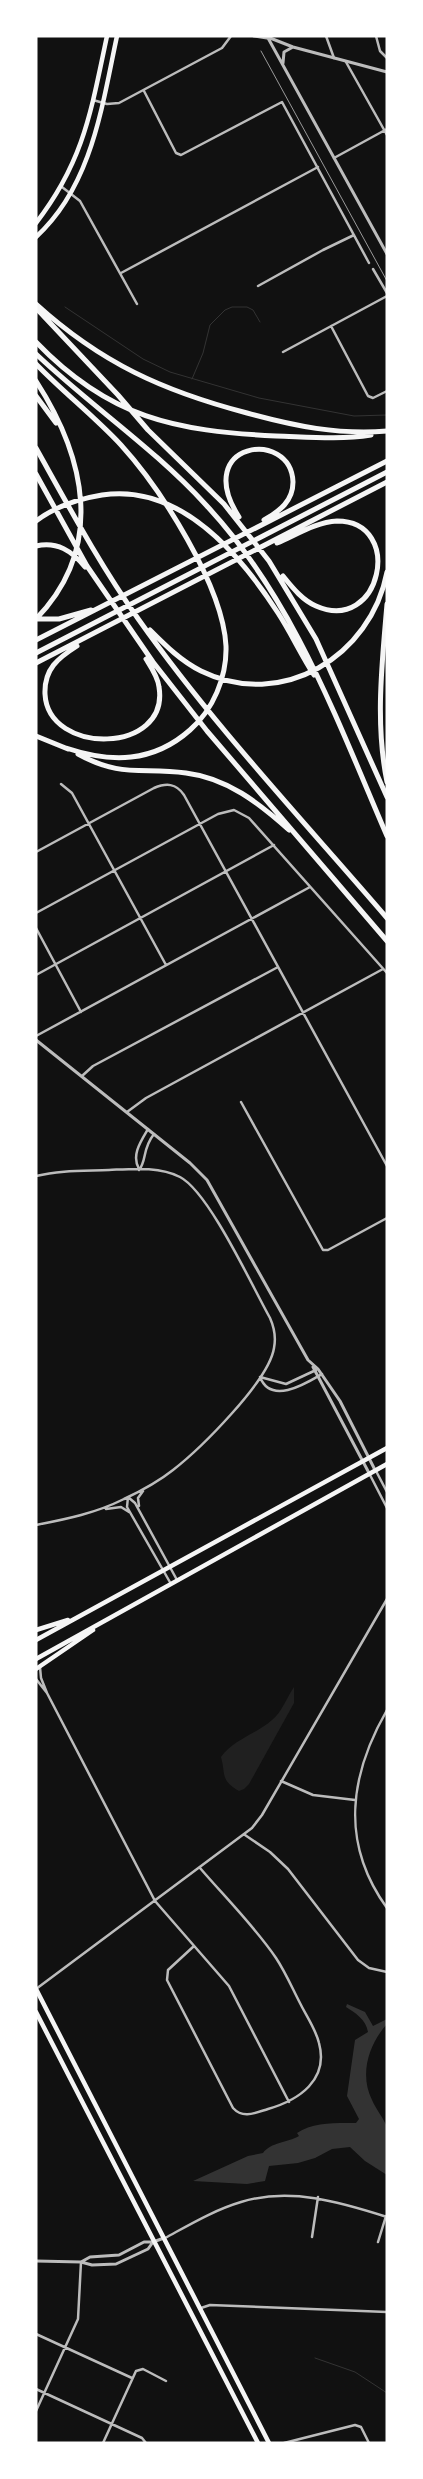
<svg xmlns="http://www.w3.org/2000/svg" width="423" height="2479" font-family="'Open Sans',sans-serif">
	<style>
		.green { fill: #202020 }
		.water { fill: #333 }
		.lines { fill: none; stroke-linecap: round; stroke-linejoin: round }
		.stream { stroke: #333; stroke-width: 1 }
		.minor { stroke: #bcbcbc; stroke-width: 2.5 }
		.tertiary { stroke: #bcbcbc; stroke-width: 3 }
		.primary { stroke: #f5f5f5; stroke-width: 4.5 }
		.motorway { stroke: #f5f5f5; stroke-width: 5 }
		.tram { stroke: #9a9a9a; stroke-width: 1 }
	</style>
	<rect width="100%" height="100%" fill="#111"/>
	<path class="green" d="M294,1687V1703L249,1784L244,1789L239,1791C220,1780 226,1775 221,1757C233,1740 256,1734 272,1720C282,1712 287,1697 294,1687Z"/>
	<path class="water" d="M347,2004L365,2012L373,2026L387,2019V2024C369,2044 359,2074 372,2100C376,2109 384,2119 387,2127C390,2139 387,2162 387,2175L365,2161L350,2147L332,2149L315,2158L298,2163L269,2166L265,2181L247,2184L193,2181L248,2156L263,2153C271,2142 287,2143 299,2136L297,2133C313,2122 336,2123 356,2123L359,2119L347,2096L355,2040L368,2032C366,2019 355,2013 346,2007Z"/>
	<g class="lines">
		<path class="stream" d="M65,307L143,359L170,372L259,398L354,416L387,415
			M192,379L203,353L210,325L225,310L232,307H247L253,310L260,322
			M315,2358L355,2372L387,2393"/>
		<path class="minor" d="M326,36L334,58
			M376,36L380,51L387,58
			M346,62L387,135
			M144,91L176,153L181,155L282,102L369,263
			M93,100L107,104L119,103L222,48L231,36
			M334,158L387,129
			M62,187L80,201L137,304
			M373,269L387,293
			M121,273L318,167
			M258,286L323,250L354,235
			M331,326L368,396L373,398L387,391
			M283,352L387,296
			M61,784L72,793L166,965
			M36,852L154,788C166,783 176,783 184,795L387,1166
			M36,913L218,814L234,810L249,818L387,973
			M36,928L81,1012
			M36,975L274,845
			M36,1036L310,887
			M82,1076L93,1066L278,967
			M241,1102L323,1250H328L387,1218
			M127,1112L146,1098L383,969
			M139,1169C131,1155 141,1141 148,1129
			M139,1170C147,1160 142,1149 154,1134
			M36,1176C60,1170 84,1171 109,1170C131,1169 159,1166 180,1177C209,1192 252,1286 270,1318C274,1327 276,1338 274,1348C269,1381 200,1449 173,1470C158,1482 141,1491 124,1499C96,1513 67,1519 36,1525
			M260,1377C271,1405 305,1384 322,1374
			M260,1377L286,1384L316,1370
			M376,1471L387,1492
			M370,1475L387,1508
			M139,1506L138,1498L143,1491
			M106,1509L121,1507L129,1512
			M171,1584L127,1507L128,1497L135,1503L177,1580
			M36,1679L47,1693L41,1678L40,1667
			M47,1693L155,1901L229,1986L289,2102
			M387,1710C349,1776 340,1843 387,1908
			M281,1781L313,1795L355,1800
			M245,1835L270,1852L288,1869L358,1960L369,1968L387,1972
			M194,1946L168,1970L167,1980L233,2108C243,2119 255,2113 268,2109C299,2100 329,2080 319,2043C316,2030 307,2017 301,2005C293,1990 286,1973 276,1958C256,1928 224,1896 200,1868
			M36,1989L252,1828L262,1815L387,1599
			M312,2237L318,2197
			M165,2238C189,2225 214,2210 241,2202C290,2187 340,2202 387,2217
			M378,2242L386,2216
			M201,2308L210,2305L387,2312
			M36,2334L132,2378
			M36,2389L142,2438L146,2443
			M36,2411L78,2319L81,2262
			M103,2443L136,2371L143,2369L166,2381
			M284,2443L355,2425L361,2427L369,2443"/>
		<path class="tertiary" d="M254,36L267,38
			M265,36L293,47L387,72
			M268,38L387,254
			M283,63L284,52L293,47
			M36,1040L190,1163L207,1180L308,1360L318,1369L340,1401L375,1470
			M313,1367L369,1473
			M36,2261L81,2262L92,2265L116,2264L148,2249L153,2242
			M81,2262L90,2257L119,2255L144,2242H153L164,2238"/>
		<path class="primary" d="M36,223C84,161 91,111 107,36
			M36,237C92,186 102,106 117,36
			M36,1630L68,1620
			M36,1640L387,1448
			M36,1659L387,1464
			M36,1669L93,1630
			M36,1989L269,2443
			M36,2012L258,2443"/>
		<path class="motorway" d="M36,304C101,363 163,391 247,413C294,426 338,435 387,431
			M36,308L118,395L148,430L224,504L269,561L316,639L387,797
			M36,342C109,418 175,431 276,436C308,437 340,440 371,435
			M36,354C91,406 155,449 206,505C293,598 337,720 387,836
			M36,364C63,392 94,416 121,445C161,489 223,586 226,646C227,677 213,710 190,730C153,763 111,763 66,748
			M36,381C85,457 106,547 36,619
			M36,396L56,423
			M36,448C69,507 100,565 139,620C214,726 303,820 387,918
			M36,474L87,566L153,662L207,731L387,941
			M239,517C191,442 291,428 293,482C293,501 280,511 264,520
			M36,521C56,506 77,499 102,495C180,483 240,554 278,613C291,633 301,655 314,675
			M277,543C296,535 316,522 337,521C405,521 381,635 316,606C302,600 292,587 283,576
			M36,546C57,541 72,551 85,567
			M387,604C382,664 375,723 387,782
			M36,619H59L91,610
			M150,630C166,646 181,661 201,671C282,711 371,656 387,572
			M36,640L387,461
			M77,646C58,658 44,669 45,694C48,756 170,754 159,687C158,677 151,667 146,659
			M36,653L387,472
			M36,663L387,482
			M36,736L68,749
			M78,754C121,778 142,767 186,773C227,778 259,803 289,830"/>
		<path class="tram" d="M261,51L387,281"/>
	</g>
	<rect width="423" height="2479" fill="none" stroke="#ffffff" stroke-width="75"/>
</svg>
